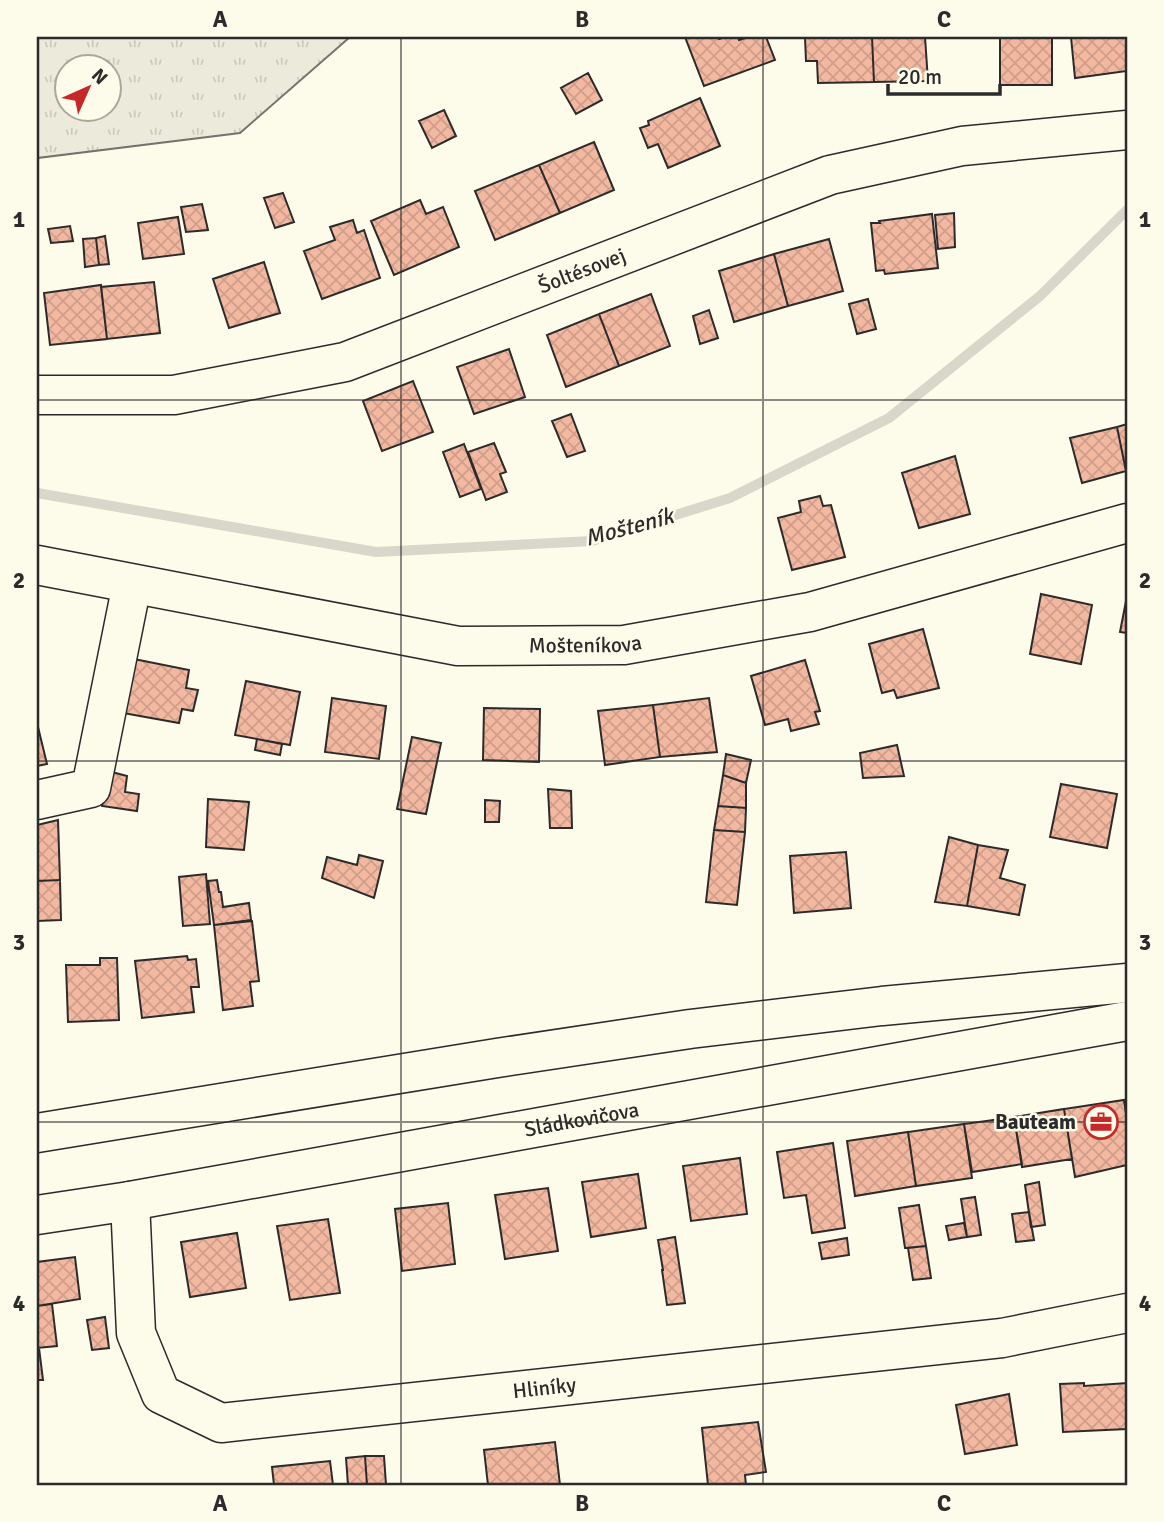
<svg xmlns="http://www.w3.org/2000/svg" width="1164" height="1522" font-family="Signika,sans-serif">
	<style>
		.grass { fill: url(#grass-tufts); stroke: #74746e; stroke-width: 2; fill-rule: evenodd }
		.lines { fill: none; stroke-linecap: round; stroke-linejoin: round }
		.stream { stroke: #d8d7c9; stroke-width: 10 }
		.building { fill: url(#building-cross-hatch); stroke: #2b2b2b; stroke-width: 2 }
		.minor-casing { stroke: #2b2b2b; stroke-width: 41 }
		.major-casing { stroke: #2b2b2b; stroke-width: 41 }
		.minor { stroke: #fdfbea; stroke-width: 38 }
		.major { stroke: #fdfbea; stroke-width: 38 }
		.grid { fill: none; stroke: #2b2b2b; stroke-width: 2; stroke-opacity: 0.55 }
		.labels { text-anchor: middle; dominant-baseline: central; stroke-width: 5; stroke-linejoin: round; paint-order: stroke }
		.street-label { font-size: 21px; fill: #2b2b2b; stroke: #fdfbea }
		.poi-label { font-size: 21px; font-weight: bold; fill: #2b2b2b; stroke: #fdfbea; text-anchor: end }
		.water-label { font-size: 23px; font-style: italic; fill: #2b2b2b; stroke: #fdfbea }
		.neatline { fill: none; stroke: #2b2b2b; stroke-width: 2.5 }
		.grid-label { font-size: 23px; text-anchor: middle; font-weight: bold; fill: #2b2b2b }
	</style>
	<defs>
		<pattern id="grass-tufts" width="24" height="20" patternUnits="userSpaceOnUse" patternTransform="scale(1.75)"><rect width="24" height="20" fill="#ecebdb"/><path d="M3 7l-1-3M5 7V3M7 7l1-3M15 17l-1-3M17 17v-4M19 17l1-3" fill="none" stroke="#cbcabc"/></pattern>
		<pattern id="building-cross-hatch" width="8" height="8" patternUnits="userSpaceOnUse" patternTransform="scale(1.75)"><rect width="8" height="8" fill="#f2b8a0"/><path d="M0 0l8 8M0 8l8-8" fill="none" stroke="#d09e8a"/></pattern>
	</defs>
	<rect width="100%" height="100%" fill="#fdfbea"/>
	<path class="grass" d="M37,37H350L240,133L37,158ZM66,66H108V108H66Z"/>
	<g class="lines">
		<path class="stream" d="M37,493L376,552L592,541L730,498L889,418L1040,296L1127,210"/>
	</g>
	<path class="building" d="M685,37H718L719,39L725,37H738L739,40L748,37H766L775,60L704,86Z
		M805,37H872L874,82L818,83L817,61H806Z
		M872,37H925L928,81L874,82Z
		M1000,37H1052V85H1000Z
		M1071,37H1127V71L1075,78Z
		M588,73L602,100L576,114L561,88Z
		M700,98L720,146L668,168L658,144L648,148L640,128L649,125L648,121Z
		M444,110L456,136L432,148L419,121Z
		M594,142L614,190L560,213L539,165Z
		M539,165L560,213L495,240L475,191Z
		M283,193L294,222L275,228L264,198Z
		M420,200L426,214L443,207L459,247L394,275L371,221Z
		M202,204L208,230L186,232L181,207Z
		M954,213L955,247L938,249L935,215Z
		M932,214L938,268L885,274L884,270L876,271L871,223H880L879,221Z
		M178,217L184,254L143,259L138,223Z
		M353,220L357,233L364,230L380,278L322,299L304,251L335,240L330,227Z
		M70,226L73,241L51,243L48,229Z
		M105,236L109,264L99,265L96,238Z
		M96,238L99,265L85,267L83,239Z
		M829,239L843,291L788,306L774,254Z
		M774,254L788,306L734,322L719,271Z
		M264,262L280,313L229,328L213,279Z
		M154,282L160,333L107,339L101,287Z
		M101,285L107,339L50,345L44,293Z
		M651,294L670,346L619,366L599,314Z
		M868,299L876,329L857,334L849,304Z
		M709,310L718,338L700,344L693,316Z
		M599,314L619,366L566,387L547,335Z
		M509,349L525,397L474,414L457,367Z
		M413,381L433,432L382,451L363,401Z
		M571,414L585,451L567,457L552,421Z
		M1127,424V471H1126L1117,427Z
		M1117,427L1126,471L1082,483L1070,438Z
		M494,443L506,472L500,474L507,492L486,500L468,452Z
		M464,444L481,489L460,497L443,452Z
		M955,456L970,514L919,528L902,473Z
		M820,496L823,506L831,505L845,557L792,570L778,518L801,512L799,501Z
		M1041,594L1092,605L1081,664L1030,654Z
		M1127,596V633L1120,632Z
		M923,629L939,688L897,698L894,690L882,693L869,644Z
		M134,659L189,670L186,688L198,690L193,711L182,709L179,723L123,713Z
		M805,660L820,711L815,712L819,724L791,731L788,719L765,725L751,676Z
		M246,681L300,692L290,745L235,735Z
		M332,698L386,706L379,759L325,752Z
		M709,698L717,752L660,757L653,705Z
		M653,705L660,757L605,765L598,711Z
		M484,708L540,709L539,762L483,760Z
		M38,727L47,764L37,766V728Z
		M412,737L441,743L426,814L397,809Z
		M257,739L282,744L280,755L255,750Z
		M897,745L904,776L863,778L860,753Z
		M726,754L751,760L746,783L723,775Z
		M108,771L127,776L125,792L139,794L137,811L102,806Z
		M723,775L746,783V808L718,806Z
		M1061,784L1117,794L1107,848L1050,837Z
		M548,789L571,791L572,828H550Z
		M208,799L249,802L244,850L206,847Z
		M485,800L500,801L499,822H485Z
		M718,806L746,808L745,832L714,830Z
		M58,820L60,880L37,881V825Z
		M714,830L745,832L737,905L706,902Z
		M949,837L978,845L967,906L935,902Z
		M978,845L1008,850L1000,878L1025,885L1019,915L967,906Z
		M846,852L851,908L794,913L790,856Z
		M359,855L383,861L374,898L322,878L327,857L357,865Z
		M206,874L210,924L183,926L179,877Z
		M60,880L61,920L37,921V881Z
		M217,880L219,892H221L223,907L249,903L251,920L214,925L208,881Z
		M252,921L259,981L250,982L253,1006L223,1010L214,925Z
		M187,956L188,960L196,959L199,987H191L194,1012L142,1018L135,961Z
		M100,958H117L119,1020L68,1022L66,965H100Z
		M1124,1100L1127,1120V1165L1075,1177L1064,1109Z
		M1064,1109L1072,1159L1022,1167L1014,1117Z
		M1014,1117L1022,1164L972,1172L964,1124Z
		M964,1124L972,1178L916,1186L908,1132Z
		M908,1132L916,1186L855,1196L847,1141Z
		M833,1143L845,1228L812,1233L806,1195L784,1198L777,1152Z
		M740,1158L747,1214L691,1221L683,1166Z
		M638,1174L646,1228L591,1237L582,1182Z
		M1039,1182L1045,1225L1031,1227L1025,1185Z
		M548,1188L558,1251L505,1259L495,1195Z
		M975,1197L981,1235L967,1237L961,1199Z
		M448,1203L455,1264L402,1271L395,1209Z
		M919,1205L926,1246L905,1248L899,1208Z
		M1029,1212L1034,1240L1016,1242L1012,1214Z
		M328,1219L340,1293L290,1300L277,1226Z
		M964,1223L967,1237L949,1240L946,1226Z
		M237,1233L246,1288L190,1297L181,1242Z
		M675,1237L685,1303L667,1305L662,1270H663L658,1240Z
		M847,1238L849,1255L822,1259L819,1243Z
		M926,1246L931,1278L913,1280L908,1248Z
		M75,1257L80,1299L37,1306V1262Z
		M52,1304L57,1346L37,1348V1306Z
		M105,1317L109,1348L92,1350L87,1320Z
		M37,1348H39L43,1380H37Z
		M1084,1383V1386L1127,1383V1429L1063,1432L1060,1384Z
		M1009,1394L1017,1445L965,1454L956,1405Z
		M758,1422L766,1472L745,1475L746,1485H708L702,1428Z
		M555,1442L560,1485H488L484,1450Z
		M365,1456L367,1485H348L346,1458Z
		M365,1456H384L386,1485H367Z
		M330,1461L333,1485H274L272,1467Z"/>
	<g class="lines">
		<g class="minor-casing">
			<g id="minor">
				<path id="s1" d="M37,395H174L345,362L830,175L962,146L1127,130"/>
				<path id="s2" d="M37,565L458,646L624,645L810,612L1127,523"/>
				<path d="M37,800L91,788L132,584"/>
				<path id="s3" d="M130,1201L136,1333L161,1394L221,1423L1002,1338L1127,1313"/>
				<path id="s4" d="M37,1215L130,1201L1127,1021"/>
			</g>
		</g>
		<g class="major-casing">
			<path id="major" d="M37,1133L497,1058L690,1029L882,1006L1127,983"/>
		</g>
		<use href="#minor" class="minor"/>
		<use href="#major" class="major"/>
	</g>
	<path class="grid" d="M401,37V1485M763,37V1485M37,400H1127M37,761H1127M37,1122H1127"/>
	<defs>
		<g id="office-ring" transform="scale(1.75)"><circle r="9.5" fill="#fdfbea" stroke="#c62828" stroke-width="1.5"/><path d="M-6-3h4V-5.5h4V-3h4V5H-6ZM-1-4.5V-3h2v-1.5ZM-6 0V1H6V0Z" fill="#c62828"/></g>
	</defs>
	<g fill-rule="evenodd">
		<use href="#office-ring" x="1101" y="1122"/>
	</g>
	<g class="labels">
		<g class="street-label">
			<text stroke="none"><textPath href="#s1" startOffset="565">Šoltésovej</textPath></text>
			<text stroke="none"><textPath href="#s2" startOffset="556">Mošteníkova</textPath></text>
			<text stroke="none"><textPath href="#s4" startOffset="553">Sládkovičova</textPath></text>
			<text stroke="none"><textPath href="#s3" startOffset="590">Hliníky</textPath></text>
		</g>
		<g class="poi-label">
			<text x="1076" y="1122">Bauteam</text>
		</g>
		<g class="water-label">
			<text transform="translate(629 527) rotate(-15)">Mošteník</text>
		</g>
	</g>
	<rect width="1164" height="1522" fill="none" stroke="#fdfbea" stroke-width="77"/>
	<g transform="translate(88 88) rotate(45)"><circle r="33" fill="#fdfbea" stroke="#a9a89e" stroke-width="2"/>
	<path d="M0-5L12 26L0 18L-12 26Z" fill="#c62828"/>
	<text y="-10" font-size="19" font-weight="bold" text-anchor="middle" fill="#2b2b2b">N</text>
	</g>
	<path d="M888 84v10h112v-10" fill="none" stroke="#2b2b2b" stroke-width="3.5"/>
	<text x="898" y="84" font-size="21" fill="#2b2b2b" stroke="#fdfbea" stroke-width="5" paint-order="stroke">20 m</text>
	<rect x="38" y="38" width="1088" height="1446" class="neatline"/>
	<g class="grid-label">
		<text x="220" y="27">A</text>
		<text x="582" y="27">B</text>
		<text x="944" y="27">C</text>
		<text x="19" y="227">1</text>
		<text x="1145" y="227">1</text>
		<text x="19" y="588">2</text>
		<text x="1145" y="588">2</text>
		<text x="19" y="950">3</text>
		<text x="1145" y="950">3</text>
		<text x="19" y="1311">4</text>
		<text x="1145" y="1311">4</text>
		<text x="220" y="1511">A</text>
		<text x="582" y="1511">B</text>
		<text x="944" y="1511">C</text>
	</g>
</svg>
